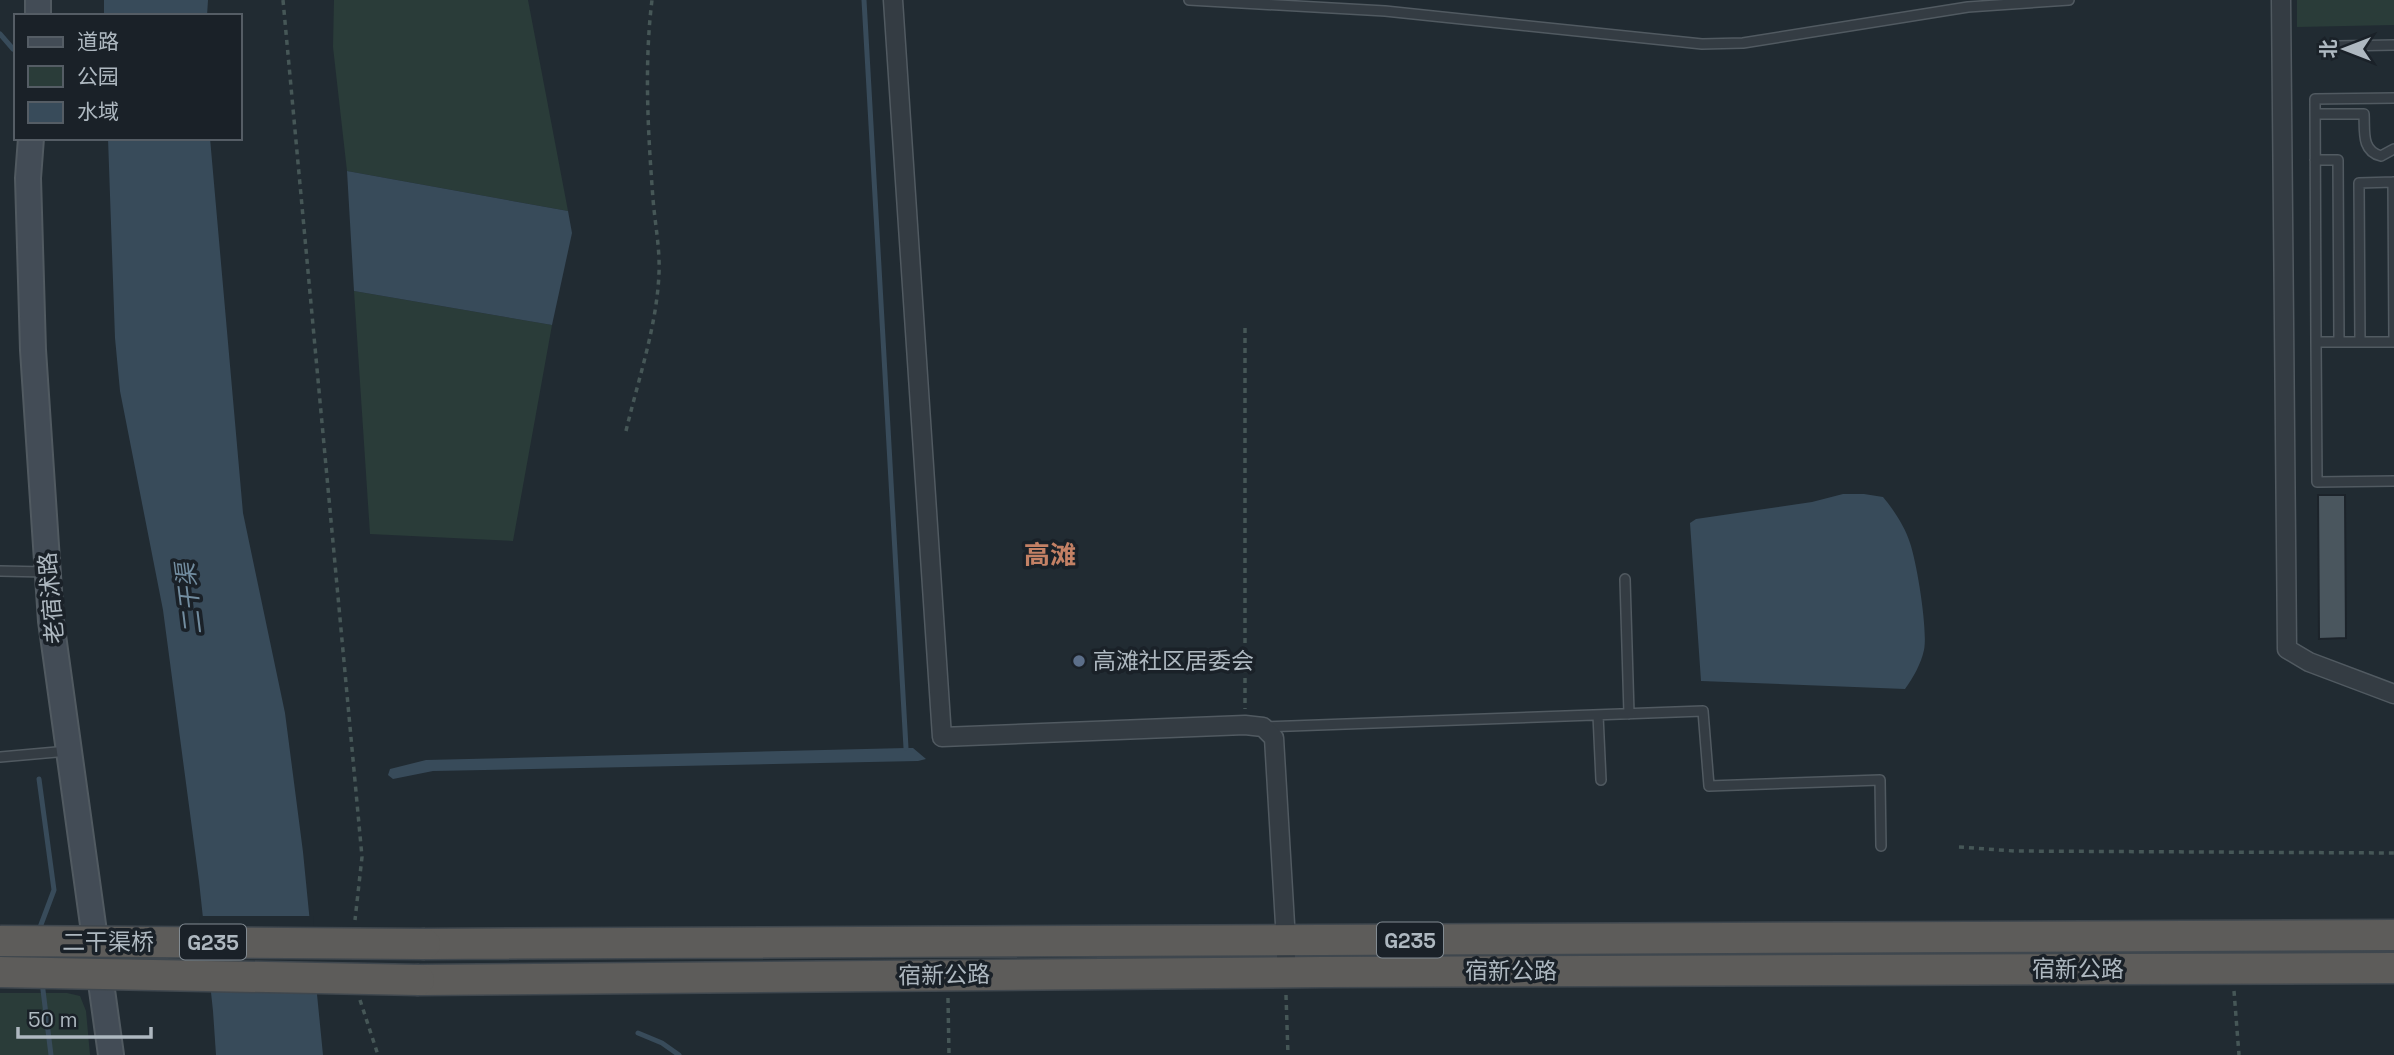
<svg xmlns="http://www.w3.org/2000/svg" width="2394" height="1055" font-family="'Space Grotesk','Noto Sans SC',sans-serif">
	<style>
		.green { fill: #2a3c39 }
		.water { fill: #384b5a }
		.pier { fill: #212b32 }
		.lines { fill: none; stroke-linecap: round; stroke-linejoin: round }
		.stream { stroke: #384b5a; stroke-width: 5 }
		.building { fill: #4a565e; stroke: #1c232a; stroke-width: 2 }
		.service-casing { stroke: #515a61; stroke-width: 12 }
		.minor-casing { stroke: #515a61; stroke-width: 21 }
		.secondary-casing { stroke: #515a61; stroke-width: 28 }
		.trunk-casing { stroke: #3f474e; stroke-width: 33 }
		.path { stroke: #465757; stroke-width: 3.5; stroke-dasharray: 5 5; stroke-linecap: butt }
		.service { stroke: #343c43; stroke-width: 9 }
		.minor { stroke: #343c43; stroke-width: 18 }
		.secondary { stroke: #434c56; stroke-width: 24 }
		.trunk { stroke: #5d5c5a; stroke-width: 30 }
		.trunk-bridge-casing { stroke: #3f474e; stroke-width: 33; stroke-linecap: butt }
		.trunk-bridge { stroke: #5d5c5a; stroke-width: 30 }
		.service-dot { fill: #5c6f8a; stroke: #1a2128; stroke-width: 2.5 }
		.labels { text-anchor: middle; dominant-baseline: central; stroke-width: 7; stroke-linejoin: round; paint-order: stroke }
		.shield { fill: #1a2128; stroke: #828b92; stroke-width: 2 }
		.shield-label { font-size: 21px; font-weight: bold; fill: #aeb8c0 }
		.street-label { font-size: 23px; fill: #aeb8c0; stroke: #1a2128 }
		.poi-label { font-size: 23px; fill: #aeb8c0; stroke: #1a2128; text-anchor: start }
		.water-label { font-size: 24px; font-style: italic; fill: #728da0; stroke: #1a2128 }
		.quarter-label { font-size: 26px; font-weight: bold; fill: #c48165; stroke: #1a2128 }
	</style>
	<rect width="100%" height="100%" fill="#212b32"/>
	<path class="green" d="M334,0H528L568,211L347,171L333,47Z
		M2297,0H2394V25L2297,27Z
		M354,291L552,325L513,541L370,534Z
		M0,993H67L80,996L86,1011L90,1055H0Z"/>
	<path class="water" d="M104,0H208L207,16H104Z
		M108,138H210L243,513L285,713L303,852L323,1055H216L213,1011L199,881L163,610L120,391L115,338Z
		M347,171L568,211L572,233L552,325L354,291Z
		M1843,494H1864L1883,497C1894,510 1905,527 1910,543C1917,563 1928,631 1924,650C1921,664 1913,678 1905,689L1701,681L1690,523L1696,519L1812,502Z
		M906,748H913L926,759L918,761L433,771L393,779L388,775L390,769L426,760Z"/>
	<path class="pier" d="M199,916H313L320,985H207Z"/>
	<g class="lines">
		<path class="stream" d="M864,0L906,748
			M0,34L13,49
			M39,930L54,890L39,779
			M42,982L51,1055
			M638,1033L662,1043L679,1055"/>
	</g>
	<path class="building" d="M2318,495H2345L2346,638L2319,639Z"/>
	<g class="lines">
		<g class="service-casing">
			<path id="service" d="M1189,0L1385,11L1702,44L1743,43L1968,7L2069,0
				M2337,46L2394,45
				M2315,114H2364C2365,131 2361,151 2381,156L2394,149
				M2315,160H2338L2339,342
				M2393,182L2394,342
				M2316,342L2315,99L2394,98
				M2360,342L2359,183L2394,182
				M2394,342H2316L2317,482L2394,481
				M0,571L46,572
				M1625,579L1629,714
				M1598,715L1601,780
				M1265,727L1703,711L1709,786L1880,780L1881,846
				M0,757L68,751"/>
		</g>
		<g class="minor-casing">
			<path id="minor" d="M893,0L942,737L1245,725L1263,727L1274,738L1286,941V972
				M2281,0L2287,649L2309,662L2394,694"/>
		</g>
		<g class="secondary-casing">
			<path id="secondary" d="M38,16V0
				M31,138L28,178L33,350L51,621L111,1055"/>
		</g>
		<g class="trunk-casing">
			<path id="trunk" d="M425,944L2394,935
				M419,980L1323,972L2394,968"/>
		</g>
		<path class="path" d="M283,0L362,857L355,920
			M1245,328V709
			M626,431C638,380 657,326 659,273C660,248 655,224 653,199C648,133 644,65 652,0
			M1959,847L2014,851L2394,853
			M2234,991L2239,1055
			M1286,995L1288,1055
			M948,998L949,1055
			M360,1000L378,1055"/>
		<use href="#service" class="service"/>
		<use href="#minor" class="minor"/>
		<use href="#secondary" class="secondary"/>
		<use href="#trunk" class="trunk"/>
		<g class="trunk-bridge-casing">
			<path id="trunk-bridge" d="M0,941L425,944
				M0,972L419,980"/>
		</g>
		<use href="#trunk-bridge" class="trunk-bridge"/>
	</g>
	<circle class="service-dot" cx="1079" cy="661" r="7"/>
	<g class="labels">
		<g class="shield">
			<rect x="1377" y="922.5" width="66" height="35" rx="5"/>
			<rect x="180" y="924.5" width="66" height="35" rx="5"/>
		</g>
		<g class="shield-label">
			<text x="1410" y="940">G235</text>
			<text x="213" y="942">G235</text>
		</g>
		<g class="street-label">
			<text transform="translate(51 598) rotate(-95)">老宿沭路</text>
			<text x="108" y="942">二干渠桥</text>
			<text x="2078" y="969">宿新公路</text>
			<text x="1511" y="971">宿新公路</text>
			<text transform="translate(944 975) rotate(-1)">宿新公路</text>
		</g>
		<g class="poi-label">
			<text x="1093" y="661">高滩社区居委会</text>
		</g>
		<g class="water-label">
			<text transform="translate(189 599) rotate(-97)">二干渠</text>
		</g>
		<g class="quarter-label">
			<text x="1050" y="555">高滩</text>
		</g>
	</g>
	<rect x="14" y="14" width="228" height="126" fill="#1a2128" stroke="#555d65" stroke-width="2"/>
	<rect x="28" y="37" width="35" height="10" fill="#434c56" stroke="#555d65" stroke-width="2"/>
	<text x="77" y="49" font-size="21" fill="#aeb8c0">道路</text>
	<rect x="28" y="66" width="35" height="21" fill="#2a3c39" stroke="#555d65" stroke-width="2"/>
	<text x="77" y="84" font-size="21" fill="#aeb8c0">公园</text>
	<rect x="28" y="102" width="35" height="21" fill="#384b5a" stroke="#555d65" stroke-width="2"/>
	<text x="77" y="119" font-size="21" fill="#aeb8c0">水域</text>
	<g transform="translate(2345 49) rotate(270)" stroke="#1a2128" stroke-width="5" paint-order="stroke">
	<path d="M0-5L12 26L0 18L-12 26Z" fill="#aeb8c0"/>
	<text y="-10" font-size="19" font-weight="bold" text-anchor="middle" fill="#aeb8c0">北</text>
	</g>
	<path d="M18 1027v10h133v-10" fill="none" stroke="#aeb8c0" stroke-width="3.5"/>
	<text x="28" y="1027" font-size="21" fill="#aeb8c0" stroke="#1a2128" stroke-width="5" paint-order="stroke">50 m</text>
</svg>
